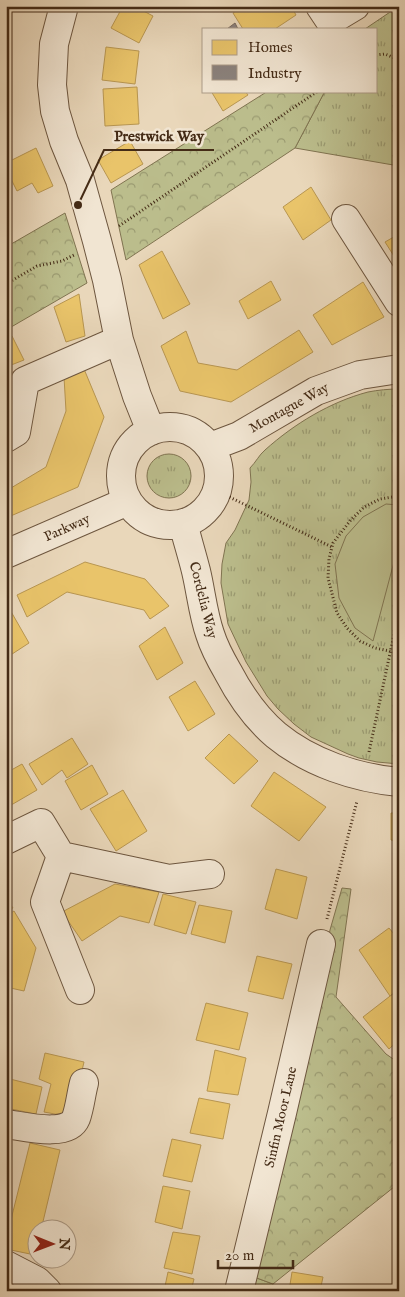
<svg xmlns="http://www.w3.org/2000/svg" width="405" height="1297" font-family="'IM FELL English',serif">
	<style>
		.grass { fill: url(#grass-tufts); stroke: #807451 }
		.forest { fill: url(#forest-crowns); stroke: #807451 }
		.park { fill: #bbbd8c; stroke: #807451 }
		.homes { fill: #e9c46a; stroke: #b89651 }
		.industry { fill: #8a817c; stroke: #75675d }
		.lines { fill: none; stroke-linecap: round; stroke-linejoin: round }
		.minor-casing { stroke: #6d563f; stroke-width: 30 }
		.path { stroke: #442b16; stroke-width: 3; stroke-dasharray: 1 2.5; stroke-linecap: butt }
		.minor { stroke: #f1e5d2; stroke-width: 28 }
		.labels { text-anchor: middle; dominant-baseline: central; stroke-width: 5; stroke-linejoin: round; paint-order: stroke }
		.street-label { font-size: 14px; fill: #442b16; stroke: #f1e5d2 }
		.leader { fill: none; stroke: #442b16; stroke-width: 2 }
		.callout-dot { fill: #442b16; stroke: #f1e5d2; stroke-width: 2 }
		.callout-label { font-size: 15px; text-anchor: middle; font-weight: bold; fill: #442b16; stroke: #f1e5d2; stroke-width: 5; stroke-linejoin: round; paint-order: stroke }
	</style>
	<defs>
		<pattern id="grass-tufts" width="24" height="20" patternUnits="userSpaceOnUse" patternTransform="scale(1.25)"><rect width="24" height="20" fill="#bbbd8c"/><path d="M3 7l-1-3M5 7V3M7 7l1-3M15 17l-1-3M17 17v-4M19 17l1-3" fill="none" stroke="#9a9a71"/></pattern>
		<pattern id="forest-crowns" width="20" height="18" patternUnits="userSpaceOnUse" patternTransform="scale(1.25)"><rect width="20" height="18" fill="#bbbd8c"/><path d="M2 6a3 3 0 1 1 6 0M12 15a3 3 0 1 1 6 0" fill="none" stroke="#9a9a71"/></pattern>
	</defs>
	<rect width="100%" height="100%" fill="#e9d7ba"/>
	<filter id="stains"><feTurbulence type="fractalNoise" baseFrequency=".004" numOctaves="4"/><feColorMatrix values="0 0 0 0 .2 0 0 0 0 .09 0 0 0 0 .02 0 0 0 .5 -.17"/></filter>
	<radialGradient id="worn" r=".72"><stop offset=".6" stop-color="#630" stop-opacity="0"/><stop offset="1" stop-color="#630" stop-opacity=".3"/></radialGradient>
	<path class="grass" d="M399,6V166L295,148L325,91H376V29H365Z
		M399,389V764L377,762L359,758L348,754L311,737L294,724L278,709L267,696L246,662L228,624L221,583L222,564L226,543L235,530L249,500L251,482L250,468C256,462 259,455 265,450C294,424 330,402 368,392C378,390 389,389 399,389Z
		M147 476a22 22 0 1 1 44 0a22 22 0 1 1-44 0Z
		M254,1277L273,1284L271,1291H251Z"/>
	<path class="forest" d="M268,91H325L295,148L126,260L111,190Z
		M65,213L87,283L6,330V247Z
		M342,888L351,889L336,997L386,1054L399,1063V1183L273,1284L254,1277L312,1033L330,930Z"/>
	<path class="park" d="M386,504L399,505V543L373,641L355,628L339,598L335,564L346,536L363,517Z"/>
	<path class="homes" d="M123,6H134L153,16L139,43L111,28Z
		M151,6H162L157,12Z
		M243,6H291L296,15L275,29H243L233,13Z
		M6,18L8,19L7,63H6Z
		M106,47L139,51L135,84L102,80Z
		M6,70L8,117L6,118Z
		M137,87L139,124L105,126L103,89Z
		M211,91H245L248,95L223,111Z
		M130,141L143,164L111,183L98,160Z
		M36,148L53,186L38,193L32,183L17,191L6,169V163Z
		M311,187L331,220L303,240L283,207Z
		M399,234V264L385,242Z
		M162,251L190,304L163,319L139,265Z
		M271,281L281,300L248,319L239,301Z
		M363,282L384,317L332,345L313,315Z
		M79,294L85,336L66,342L54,307Z
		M299,330L313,352L231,402L180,391L161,346L186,331L198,363L237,370Z
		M12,336L24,360L6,367V339Z
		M84,369L104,417L78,487L6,518V491L46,467L66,411L64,377Z
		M85,562L145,579L169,606L150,619L144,610L67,592L27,617L17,595Z
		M9,608L29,643L6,658V610Z
		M165,627L183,663L157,680L139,646Z
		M195,681L215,714L188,731L169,697Z
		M229,734L258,761L234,784L205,758Z
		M72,738L88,764L67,778L62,770L42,785L29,764Z
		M22,764L37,790L6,808V773Z
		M92,765L108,794L81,810L65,781Z
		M274,772L326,807L299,841L251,806Z
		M123,790L147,831L116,851L90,809Z
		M391,813H399V841L391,840Z
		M276,869L307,877L297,919L265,909Z
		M115,884L159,892L149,923L120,916L82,941L62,912Z
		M163,894L196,902L186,934L154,925Z
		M6,898L13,908L6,912Z
		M199,905L232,911L225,943L191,934Z
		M14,911L36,948L24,991L6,987V916Z
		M389,928L399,940V989L390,996L359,950Z
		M257,956L292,964L283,999L248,991Z
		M394,993L399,1000V1040L389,1049L363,1017Z
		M206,1003L248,1013L239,1050L196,1040Z
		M215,1050L246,1058L238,1095L207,1091Z
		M45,1053L84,1062L71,1117L44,1112L51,1084L39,1079Z
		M6,1078L42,1087L36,1114L6,1108Z
		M199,1098L230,1104L223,1139L190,1133Z
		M172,1139L201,1145L192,1182L163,1176Z
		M30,1143L60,1150L41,1230H38V1245L35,1255L6,1249V1240Z
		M163,1186L190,1191L182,1229L155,1222Z
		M173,1232L200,1236L192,1274L164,1268Z
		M168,1272L194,1279L191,1291H164Z
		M292,1272L323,1277L320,1291H289Z"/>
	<path class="industry" d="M235,23L238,29H227Z"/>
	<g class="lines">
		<g class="minor-casing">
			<path id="minor" d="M64,6L54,44L52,85L55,111L64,141L80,180L97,241L107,280L119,340L137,396L151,431
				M320,6L330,21L355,6
				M346,219L399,302
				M121 476a49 49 0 1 1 98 0a49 49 0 1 1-98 0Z
				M6,438L16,432L25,381L119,340
				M210,447L239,436L316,391L360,375L399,369
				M183,523C187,539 192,555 196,571C201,592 203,614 210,634C214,647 221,660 228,672C240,695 256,718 276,735C310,763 356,778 399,782
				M6,554L128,501
				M6,840L41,823L61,856
				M61,856L169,879L210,874
				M61,856L45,902L80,990
				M6,1124C23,1126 68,1138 76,1118C80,1107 81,1094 84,1083
				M6,1265L37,1281L47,1291
				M239,1291L282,1113L321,944"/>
		</g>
		<path class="path" d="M376,55L385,54L399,60
			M119,226L318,91
			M6,284L37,266L62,261L74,255
			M217,491L332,547
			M399,496L380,499L364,507L350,521L333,543L329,559L328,578L337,613L347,628L360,641L375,648L399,653
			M369,752L399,611
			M327,919L357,801"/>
		<use href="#minor" class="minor"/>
	</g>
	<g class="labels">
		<g class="street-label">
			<text transform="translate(289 408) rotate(-29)">Montague Way</text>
			<text transform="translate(67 528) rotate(-24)">Parkway</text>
			<text transform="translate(203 600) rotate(76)">Cordelia Way</text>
			<text transform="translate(281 1117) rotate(-77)">Sinfin Moor Lane</text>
		</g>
	</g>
	<path class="leader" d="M78 205L104 150H214"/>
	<circle class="callout-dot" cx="78" cy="205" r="5"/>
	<g class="callout-label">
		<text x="159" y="141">Prestwick Way</text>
	</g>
	<rect width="405" height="1297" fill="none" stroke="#e9d7ba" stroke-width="25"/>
	<rect x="8" y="8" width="390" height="1282" fill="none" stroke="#442b16" stroke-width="2.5"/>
	<rect x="12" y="12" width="380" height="1272" fill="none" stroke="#442b16"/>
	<rect x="202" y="28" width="175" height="65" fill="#f1e5d2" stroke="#ac9b87"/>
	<rect x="212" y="40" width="25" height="15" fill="#e9c46a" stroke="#ac9b87"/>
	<text x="248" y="52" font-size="15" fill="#442b16">Homes</text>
	<rect x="212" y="65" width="25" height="15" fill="#8a817c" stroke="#ac9b87"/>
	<text x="248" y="78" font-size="15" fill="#442b16">Industry</text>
	<g transform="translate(52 1244) rotate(91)"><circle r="24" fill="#f1e5d2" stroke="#ac9b87"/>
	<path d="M0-4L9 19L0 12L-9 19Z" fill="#8f2418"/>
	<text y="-8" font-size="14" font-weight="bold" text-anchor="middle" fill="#442b16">N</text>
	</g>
	<path d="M218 1260v8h75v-8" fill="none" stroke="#442b16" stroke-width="2.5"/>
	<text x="225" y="1260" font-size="15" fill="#442b16" stroke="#f1e5d2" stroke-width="4" paint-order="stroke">20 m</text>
	<rect width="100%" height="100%" filter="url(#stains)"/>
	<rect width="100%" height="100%" fill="url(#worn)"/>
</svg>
